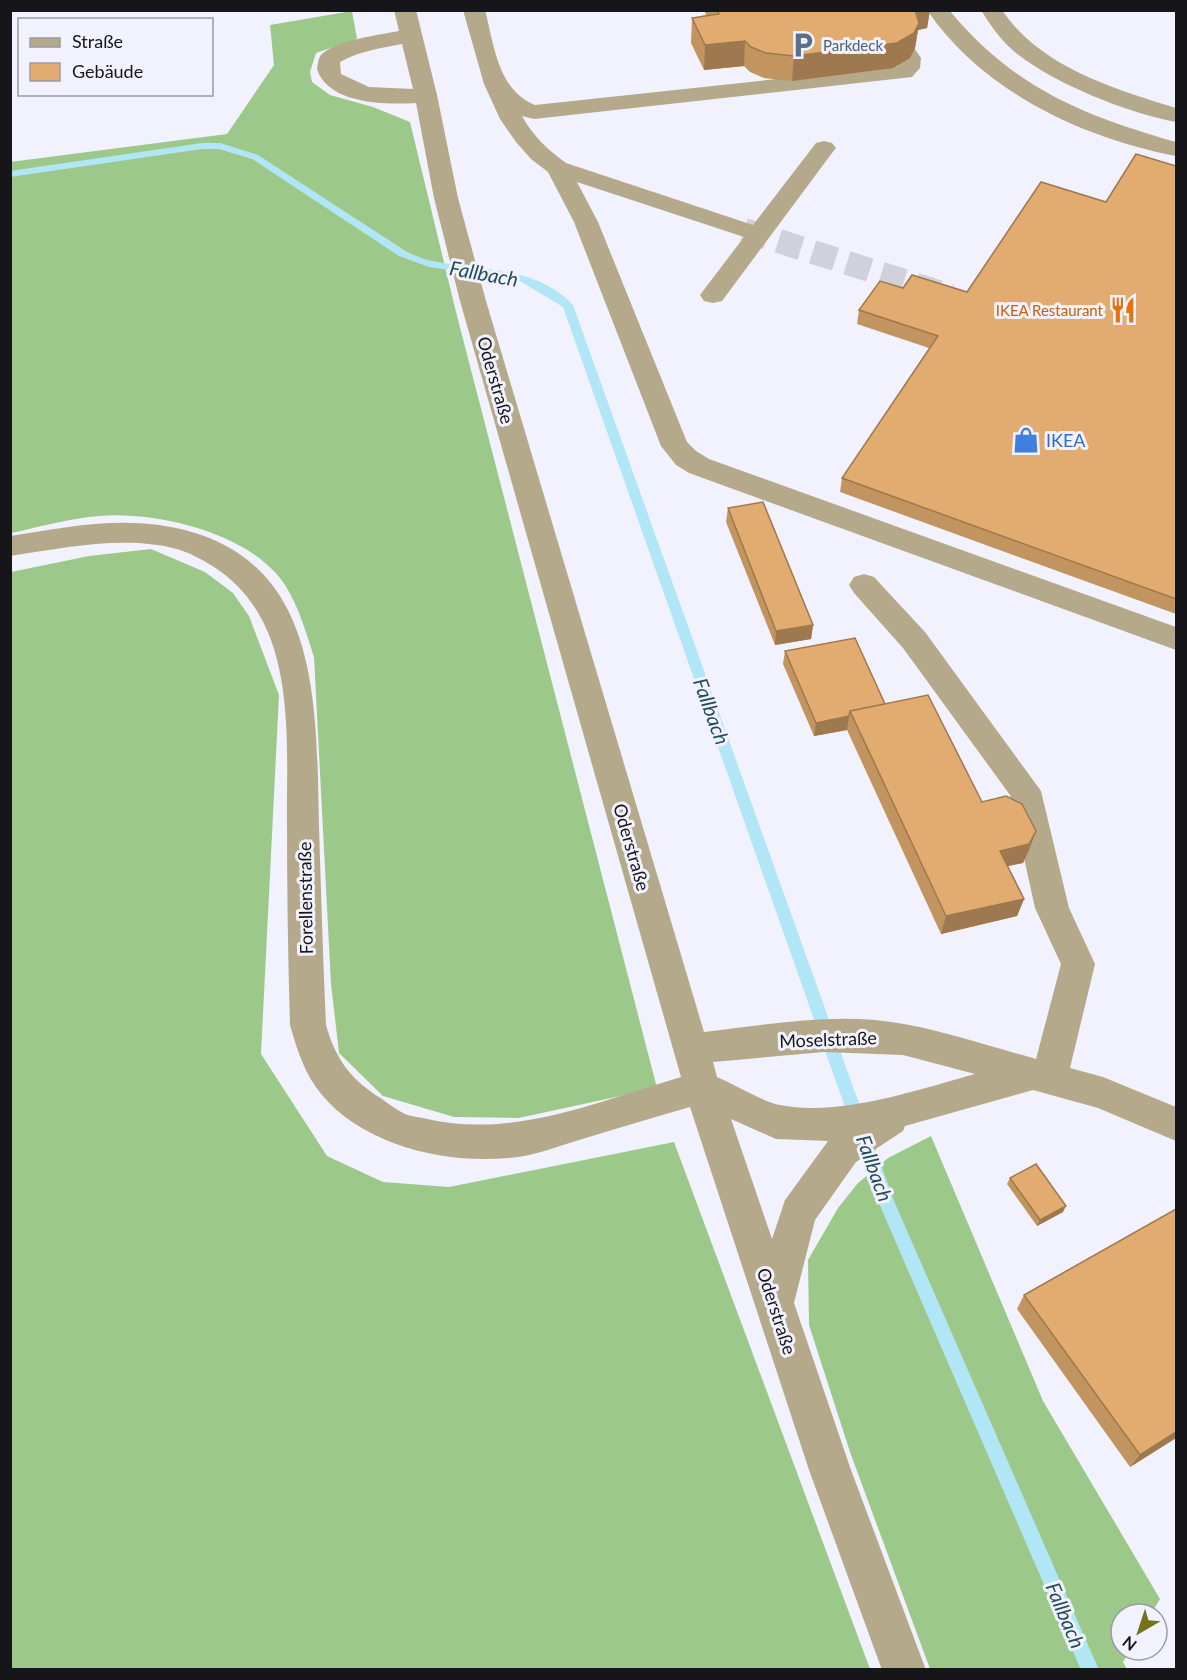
<svg xmlns="http://www.w3.org/2000/svg" width="1187" height="1680" font-family="Lato,sans-serif">
	<style>
		.forest { fill: #9cc98a }
		.lines { fill: none; stroke-linecap: round; stroke-linejoin: round }
		.stream { fill: #b1e6f7; fill-rule: evenodd }
		.minor-tunnel { stroke: #d1d1dc; stroke-width: 24; stroke-dasharray: 24 12; stroke-linecap: butt }
		.minor { fill: #b4aa8b; fill-rule: evenodd }
		.wall { fill: #c29460 }
		.shaded-wall { fill: #9e784e }
		.building { fill: #e2ac70; stroke: #9e784e; stroke-width: 1.5 }
		.labels { text-anchor: middle; dominant-baseline: central; stroke-width: 6; stroke-linejoin: round; paint-order: stroke }
		.far-service-label { font-size: 15px; fill: #4e5e75; stroke: #f2f2fe; text-anchor: start }
		.far-food-label { font-size: 15px; fill: #c56008; stroke: #f2f2fe; text-anchor: end }
		.street-label { font-size: 18px; fill: #16151a; stroke: #f2f2fe }
		.shop-label { font-size: 18px; fill: #366cbe; stroke: #f2f2fe; text-anchor: start }
		.water-label { font-size: 20px; font-style: italic; fill: #214c59; stroke: #f2f2fe }
	</style>
	<rect width="100%" height="100%" fill="#f2f2fe"/>
	<path class="forest" d="M352,11L357,39L316,53L310,72L312,82L330,95L373,107L410,122L456,312L657,1088L519,1118L454,1117L383,1096L339,1053L331,984L314,657C306,633 299,607 285,585C252,534 158,511 100,516C70,518 40,527 11,533L10,162L227,134L274,65L270,25Z
		M151,549L205,572L233,593L249,616L279,695L261,1054L327,1156L383,1182L449,1187L674,1142L870,1669H11V572L89,556Z
		M931,1136L1043,1401L1160,1599L1151,1614H1121V1650H1130L1123,1662L1127,1669H930L850,1452L809,1325L808,1260L838,1208L858,1183L888,1158Z"/>
	<g class="lines">
		<path class="stream" d="M202,143H220L258,155L407,252C415,255 424,260 433,261C481,271 537,266 573,305L894,1201L1099,1670H1081L878,1201L563,307L518,280L429,267L399,256L252,159L219,149H202L10,177V171Z"/>
		<path class="minor-tunnel" d="M744,230L951,296"/>
		<path class="minor" d="M394,10H416L437,95L458,198L486,301L704,1032C768,1025 839,1011 904,1024C948,1032 992,1047 1036,1059L1061,964L1035,908L1010,795L903,648L854,593L849,585L854,577L864,574L874,577L925,632L1041,791L1069,908L1095,964L1070,1068L1103,1077L1176,1107V1141L1098,1108L1033,1090L905,1126L903,1131L856,1162L815,1220L794,1303L851,1470L926,1670H882L809,1470L690,1107C652,1118 614,1129 576,1141C559,1146 541,1153 524,1156C457,1167 367,1149 322,1095C305,1075 297,1050 290,1025C288,958 287,892 287,825C286,737 299,622 214,567C203,560 190,553 177,549C123,535 65,548 10,556V536C60,528 109,518 159,525C322,548 316,699 319,826C321,892 323,959 326,1025C336,1060 351,1080 382,1099C389,1104 397,1110 405,1114C412,1117 420,1117 427,1119C514,1139 599,1101 681,1077L460,301L434,198L416,103C385,105 328,104 317,69C318,64 318,59 321,55C336,40 379,35 399,31ZM402,44L413,89L369,87L341,74L340,62C360,51 381,48 402,44ZM824,1052L903,1055L975,1074C917,1090 839,1117 780,1105C763,1102 734,1084 717,1077L713,1062ZM731,1119L776,1139L828,1141L785,1200L772,1239Z
			M463,10H485C494,44 498,91 535,105L898,66L899,58L876,25L879,20L887,18L895,20L921,58L920,68L912,77L534,119L522,116C533,136 548,150 566,163L753,225L816,143L824,141L832,143L836,148L832,153L722,301L713,303L704,301L700,295L744,237L577,182L598,222L687,442L696,451L709,459L1176,627V650L689,473L676,465L661,446L574,222L548,172L531,159L516,142L500,119L484,84Z
			M927,10H949C1014,88 1082,115 1176,142V156C1082,138 982,91 927,10Z
			M981,10H1002C1040,67 1114,89 1176,108V122C1125,112 1057,85 1016,53C1001,41 991,26 981,10Z"/>
	</g>
	<path class="wall" d="M704,10H930L927,28L918,30L915,48L910,58L893,68L792,81L764,78L750,72L744,66L704,70L691,43L692,18L706,15Z
		M1176,166V614L840,492L842,478L929,348L857,324L859,310L903,288L967,292L1106,202Z
		M728,508L813,625L811,639L775,645L726,522Z
		M785,651L885,704L982,802L1036,831L1029,850L1023,863L1007,866L1024,899L1017,916L941,934L847,730L814,736L783,664Z
		M1010,1178L1063,1212L1037,1226L1007,1184Z
		M1024,1295L1176,1438L1130,1467L1017,1309Z"/>
	<path class="shaded-wall" d="M913,10H930L927,28L918,30L915,48L910,58L893,68L792,81L794,56Z
		M745,41L744,66L704,70L705,45Z
		M813,625L811,639L775,645L776,631Z
		M849,716L847,730L814,736L816,723Z
		M1036,831L1029,850L1023,863L994,869L1000,851Z
		M1024,899L1017,916L941,934L946,916Z
		M1066,1206L1063,1212L1037,1226L1040,1220Z
		M1176,1432V1438L1130,1467L1140,1455Z"/>
	<path class="building" d="M717,10H915L919,23L914,33L897,43L794,56L766,53L751,47L745,41L705,45L692,18L719,14Z
		M1136,154L1176,166V599L842,478L938,336L859,310L880,281L903,288L912,275L967,292L1041,182L1106,202Z
		M763,502L813,625L776,631L728,508Z
		M855,638L885,704L850,711L849,716L816,723L785,651Z
		M928,695L982,802L1006,796L1022,804L1036,831L1029,844L1000,851L1024,899L946,916L850,711Z
		M1036,1164L1066,1206L1040,1220L1010,1178Z
		M1176,1209V1432L1140,1455L1024,1295Z"/>
	<defs>
		<g id="parking-bare" transform="scale(2.07)"><path d="M-3.5-5.5H1a3.5 3.5 0 0 1 0 7H-1V5.5H-3.5ZM-1-3.4V-.6H.8a1.4 1.4 0 0 0 0-2.8Z" fill="#5c6f8a" stroke="#f2f2fe" stroke-width="2.5" paint-order="stroke"/></g>
		<g id="restaurant-bare" transform="scale(2.07)"><path d="M-5-6h1v4h1v-4h1v4h1v-4h1v5L-1.5 .5V6h-2V.5L-5-1ZM5-6V6H3V1.5H1.5Q1.5-4 5-6Z" fill="#e8710a" stroke="#f2f2fe" stroke-width="2.5" paint-order="stroke"/></g>
		<g id="shop-bare" transform="scale(2.07)"><path d="M-5-2.5h2.3a2.7 3.5 0 0 1 5.4 0H5L5.5 6h-11ZM-1.5-2.5h3a1.5 2.3 0 0 0-3 0Z" fill="#3f7fe0" stroke="#f2f2fe" stroke-width="2.5" paint-order="stroke"/></g>
	</defs>
	<g fill-rule="evenodd">
		<use href="#parking-bare" x="803" y="45"/>
		<use href="#restaurant-bare" x="1123" y="310"/>
		<use href="#shop-bare" x="1026" y="440"/>
	</g>
	<g class="labels">
		<g class="far-service-label">
			<text x="823" y="45">Parkdeck</text>
		</g>
		<g class="far-food-label">
			<text x="1103" y="310">IKEA Restaurant</text>
		</g>
		<g class="street-label">
			<text transform="translate(496 380) rotate(74)">Oderstraße</text>
			<text transform="translate(632 847) rotate(74)">Oderstraße</text>
			<text transform="translate(305 898) rotate(-91)">Forellenstraße</text>
			<text transform="translate(828 1039) rotate(-2)">Moselstraße</text>
			<text transform="translate(777 1311) rotate(72)">Oderstraße</text>
		</g>
		<g class="shop-label">
			<text x="1046" y="440">IKEA</text>
		</g>
		<g class="water-label">
			<text transform="translate(484 273) rotate(10)">Fallbach</text>
			<text transform="translate(712 711) rotate(70)">Fallbach</text>
			<text transform="translate(875 1168) rotate(70)">Fallbach</text>
			<text transform="translate(1066 1615) rotate(67)">Fallbach</text>
		</g>
	</g>
	<rect width="1187" height="1680" fill="none" stroke="#16151a" stroke-width="24"/>
	<rect x="18" y="18" width="195" height="78" fill="#f2f2fe" stroke="#9a9aa3" stroke-width="1.5"/>
	<rect x="30" y="38" width="30" height="9" fill="#b4aa8b" stroke="#9a9aa3" stroke-width="1.5"/>
	<text x="72" y="48" font-size="18" fill="#16151a">Straße</text>
	<rect x="30" y="63" width="30" height="18" fill="#e2ac70" stroke="#9a9aa3" stroke-width="1.5"/>
	<text x="72" y="78" font-size="18" fill="#16151a">Gebäude</text>
	<g transform="translate(1139 1632) rotate(219)"><circle r="28" fill="#f2f2fe" stroke="#9a9aa3" stroke-width="1.5"/>
	<path d="M0-4.5L10 22L0 15L-10 22Z" fill="#73741a"/>
	<text y="-9" font-size="16" font-weight="bold" text-anchor="middle" fill="#16151a">N</text>
	</g>
</svg>
